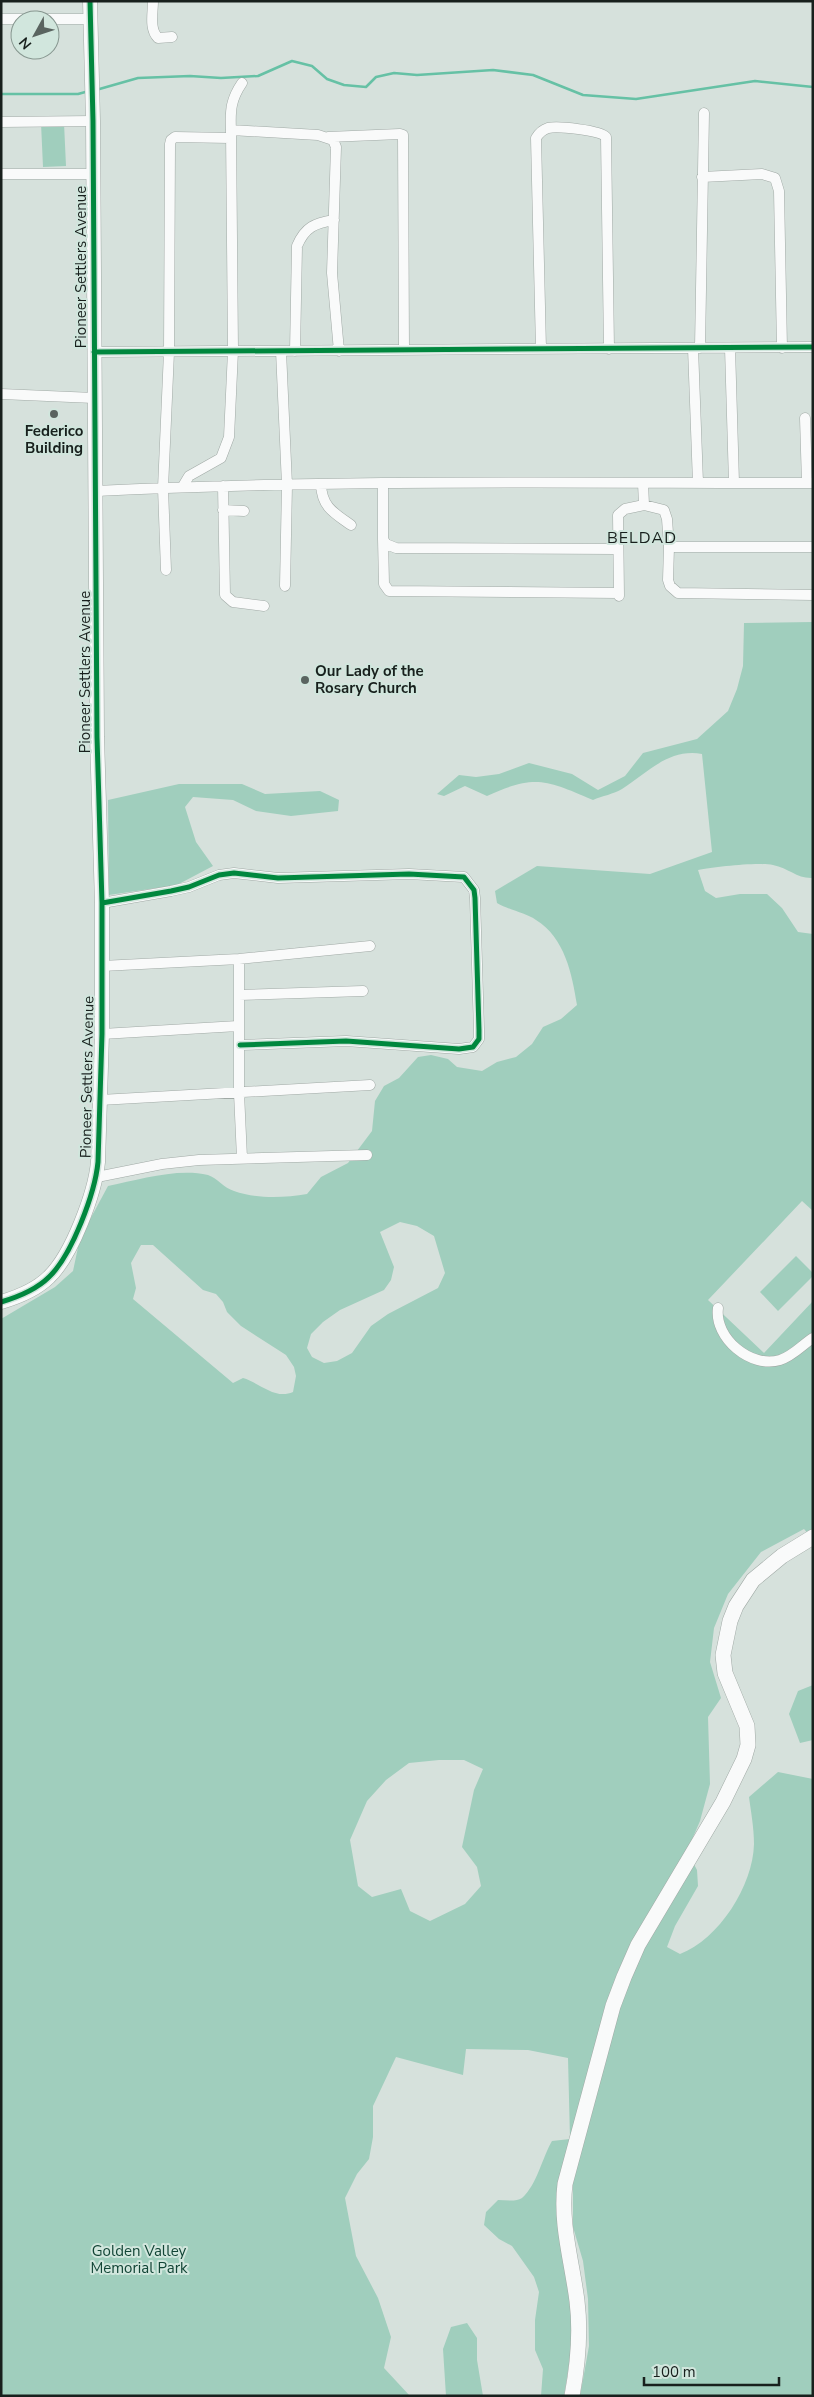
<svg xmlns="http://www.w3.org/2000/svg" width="814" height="2397" font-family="'Nunito Sans',sans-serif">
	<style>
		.green { fill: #a0cebd; fill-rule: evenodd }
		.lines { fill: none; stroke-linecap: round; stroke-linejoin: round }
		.stream { stroke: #66c1a5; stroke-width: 2.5 }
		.minor-casing { stroke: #a0a9a5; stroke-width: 11 }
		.tertiary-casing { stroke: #a0a9a5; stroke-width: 15 }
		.secondary-casing { stroke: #a0a9a5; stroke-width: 16 }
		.minor { stroke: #f9fafa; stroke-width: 10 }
		.tertiary { stroke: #f9fafa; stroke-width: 14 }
		.secondary { stroke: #f9fafa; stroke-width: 15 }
		.cycleway-casing { stroke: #d1e6dd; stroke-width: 8 }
		.cycleway { stroke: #00873e; stroke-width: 5 }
		.poi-dot { fill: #5a6460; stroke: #d1e6dd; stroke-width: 2 }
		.labels { text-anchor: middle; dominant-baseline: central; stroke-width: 4; stroke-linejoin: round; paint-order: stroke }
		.street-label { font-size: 15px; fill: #18201d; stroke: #d1e6dd }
		.poi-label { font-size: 15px; font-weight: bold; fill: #18201d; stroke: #d1e6dd }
		.park-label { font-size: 15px; fill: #124536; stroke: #d1e6dd }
		.neighbourhood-label { font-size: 16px; letter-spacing: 1px; fill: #18201d; stroke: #d1e6dd }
	</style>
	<rect width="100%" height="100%" fill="#d6e1dc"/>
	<path class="green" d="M41,123H64L66,166L43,167Z
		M813,622V878C797,879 789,868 773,865C756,862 715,867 698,870L705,891L716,898L740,894H767L782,908L798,932L813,934V1211L802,1201L708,1300L764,1353L813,1301V1539L804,1529L761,1552L728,1594L714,1628L710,1662L721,1698L708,1717L710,1784L700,1821L687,1851L697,1870L698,1886L675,1926L667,1947L680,1954C719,1939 753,1886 754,1844C754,1828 751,1812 749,1797L778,1772L813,1779V2396H580L589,2346L588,2299L583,2261L573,2227V2181L559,2234L576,2320L564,2396H541L543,2369L535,2350V2320L539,2292L534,2277L512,2246L499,2239L484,2225L486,2212L498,2200C506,2200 516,2202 522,2198C537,2185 542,2158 552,2141L570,2139L568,2058L528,2050L466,2049L463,2075L396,2057L373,2106V2137L369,2159L357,2174L345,2198L356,2256L378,2298L391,2337L384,2368L410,2396H1V1319L55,1287L73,1271L80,1238L108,1186C139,1180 176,1168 208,1175C217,1178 224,1188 234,1191C256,1199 284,1198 307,1194L321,1177L348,1163L372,1131L375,1101L384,1086L399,1078L418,1057L431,1055L448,1059L457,1067L482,1071L497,1062L516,1057L532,1044L543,1027L561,1019L577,1005C572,974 565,938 536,920C526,913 509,910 497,903L495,891L537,866L650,874L712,852L702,754C669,748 647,773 622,789C614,794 602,796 593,800C546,780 535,774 487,796L465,786L444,796L437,794L459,775L476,777L499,774L529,763L572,774L598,790L625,776L643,753L697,739L728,711L737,689L743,666L744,623ZM400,1222L417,1226L434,1236L445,1273L438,1288L388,1314L371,1326L352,1353L337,1361L324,1363L312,1357L307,1348L311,1334L323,1322L340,1310L384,1290L391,1280L394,1267L380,1232ZM141,1245H153L203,1290L216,1294L223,1302L227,1312L241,1326L286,1355L294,1367L296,1376L293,1392C275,1400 260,1383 243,1378L233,1383L133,1299L136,1288L131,1263ZM439,1760H464L483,1769L474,1790L462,1847L477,1867L481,1886L465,1904L430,1921L410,1911L401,1889L372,1897L358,1886L350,1840L367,1801L386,1780L409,1763Z
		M179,784H242L265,794L320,791L339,800L338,811L291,816L256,811L233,800L193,797L185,807L196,842L213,866L177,885L109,895L108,800Z
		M796,1256L813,1273V1276L778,1311L760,1292Z
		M813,1685V1740L800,1743L789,1714L798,1691Z
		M467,2323L477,2338V2360L483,2396H446L443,2349L451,2327Z"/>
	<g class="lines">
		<path class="stream" d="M96,90L138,78L190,76L221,78L258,76L292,61L312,66L327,79L344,85L366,87L376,77L394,73L417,75L493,70L533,75L583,95L636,99L755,81L813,87
			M1,94H78L89,91"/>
		<g class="minor-casing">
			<path id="minor" d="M153,1C153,13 149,29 158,38L172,37
				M1,19H89
				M1,122L93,121
				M231,130C230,110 231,99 242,83
				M328,137L400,134L403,135L404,350
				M1,174H93
				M702,177L762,174L775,178L779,191L782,348
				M693,348L698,483
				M700,348L704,113
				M730,348L734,483
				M541,349L536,138C539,133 542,130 548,128C558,126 600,130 606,137L609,349
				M281,351L287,485L285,586
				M295,351L297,246C305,227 315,223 334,220
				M94,352L813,347
				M1,394L94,398
				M805,418L807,483
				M643,483L644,505L664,510L667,519L669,547H813
				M383,484V539L386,544L396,548L618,549
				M321,485C322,507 334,513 351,525
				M183,486L189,476L221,458L229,437L233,351L231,130L318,135L333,140L336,147L332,273L339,351
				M223,486L225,595L233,602L264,606
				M96,491C335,479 574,483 813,483
				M223,510L244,511
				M383,539L384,584L389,591L619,593
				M669,547L668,580L670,586L678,593L813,595
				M166,570L163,488L169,352L170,144L171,140L175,137L230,138
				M619,596L618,515L625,509L644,505
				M102,903L171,891L189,887L219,875L234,873L278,878L409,874L464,877L474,890L475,898L479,1030V1039L473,1047L459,1049L346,1041L240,1045
				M239,959V1093L242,1158
				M102,966L239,959L370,946
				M239,995L363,991
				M102,1034L238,1026
				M100,1100L370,1085
				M97,1177L162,1164L199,1160L367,1155
				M718,1308C714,1338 751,1369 780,1360C793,1356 802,1345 813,1338"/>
		</g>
		<g class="tertiary-casing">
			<path id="tertiary" d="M1,1302C18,1297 36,1290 49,1277C72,1255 95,1193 98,1162L102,1034V903L97,737L93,121L90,1"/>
		</g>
		<g class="secondary-casing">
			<path id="secondary" d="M572,2396C578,2364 581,2333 577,2301C572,2261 560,2224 565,2184L613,2006L624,1977L638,1945L723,1802L744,1759L748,1745L747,1726L725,1673L723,1655L730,1621L736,1606L753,1580L782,1556L813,1537"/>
		</g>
		<use href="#minor" class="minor"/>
		<use href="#tertiary" class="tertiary"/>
		<use href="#secondary" class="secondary"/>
		<g class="cycleway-casing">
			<path id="cycleway" d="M94,352L813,347
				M102,903L171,891L189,887L219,875L234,873L278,878L409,874L464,877L474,890L475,898L479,1030V1039L473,1047L459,1049L346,1041L240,1045
				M1,1302C18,1297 36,1290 49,1277C72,1255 95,1193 98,1162L102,1034V903L97,737L93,121L90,1"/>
		</g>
		<use href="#cycleway" class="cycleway"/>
	</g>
	<g class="poi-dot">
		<circle cx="54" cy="414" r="5"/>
		<circle cx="305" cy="680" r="5"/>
	</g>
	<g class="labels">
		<g class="street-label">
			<text transform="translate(81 267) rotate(-90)">Pioneer Settlers Avenue</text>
			<text transform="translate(85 672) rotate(-90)">Pioneer Settlers Avenue</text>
			<text transform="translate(87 1077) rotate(-89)">Pioneer Settlers Avenue</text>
		</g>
		<g class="poi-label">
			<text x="54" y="431">Federico<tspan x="54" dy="17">Building</tspan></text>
			<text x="315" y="671" text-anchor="start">Our Lady of the<tspan x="315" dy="17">Rosary Church</tspan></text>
		</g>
		<g class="park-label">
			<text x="139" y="2251">Golden Valley<tspan x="139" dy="17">Memorial Park</tspan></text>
		</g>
		<g class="neighbourhood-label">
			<text x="642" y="538">BELDAD</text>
		</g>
	</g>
	<rect width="814" height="2397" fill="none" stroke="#18201d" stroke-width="5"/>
	<g transform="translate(35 35) rotate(230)"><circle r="24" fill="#d1e6dd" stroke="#879790"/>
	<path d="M0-4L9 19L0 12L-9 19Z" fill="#5a6460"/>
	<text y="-8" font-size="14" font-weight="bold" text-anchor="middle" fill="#18201d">N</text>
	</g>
	<path d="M644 2377v8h135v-8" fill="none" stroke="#18201d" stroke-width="2.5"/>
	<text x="652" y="2377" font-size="15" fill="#18201d" stroke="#d1e6dd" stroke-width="4" paint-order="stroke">100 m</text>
</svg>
